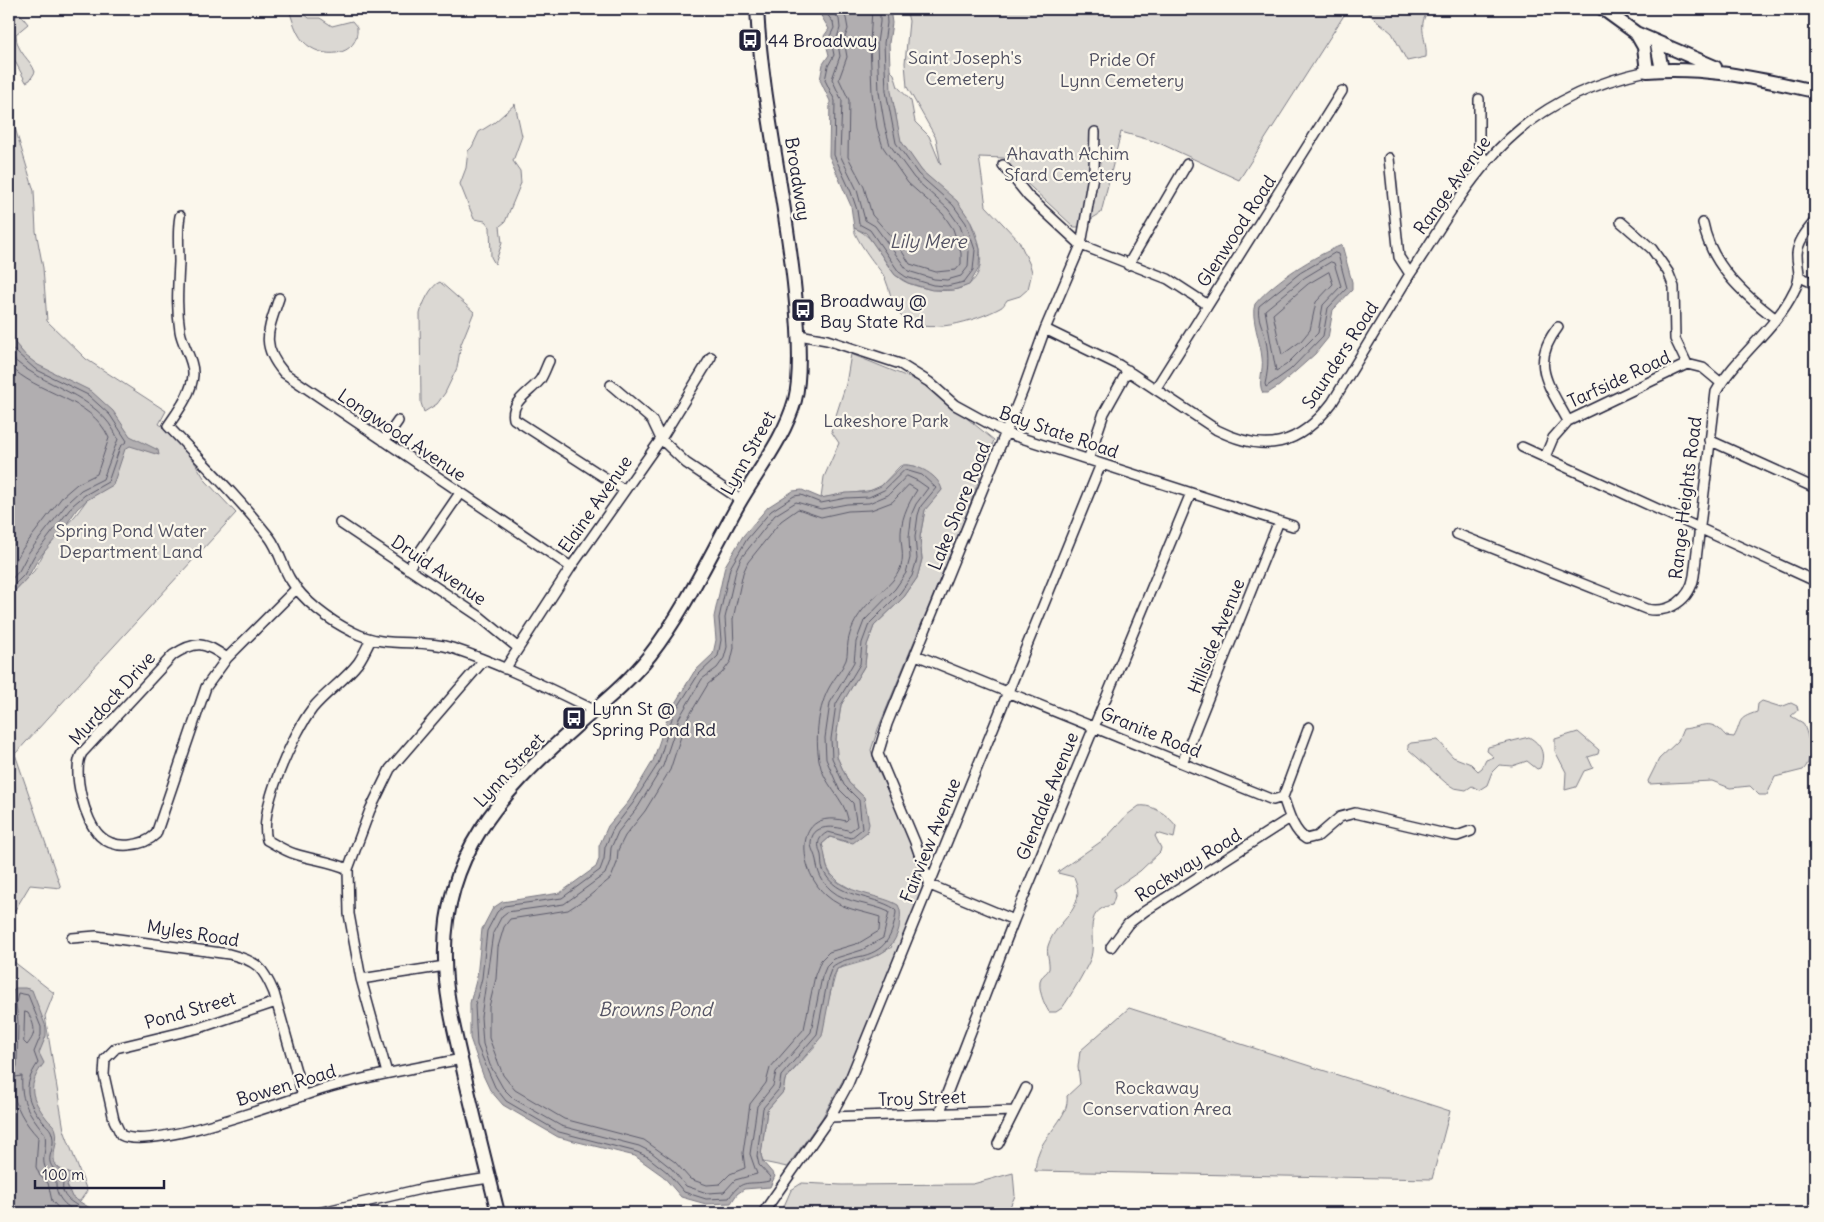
<svg xmlns="http://www.w3.org/2000/svg" width="1824" height="1222" font-family="Delius,sans-serif">
	<style>
		.green { fill: #dbd8d3; stroke: #7e7d87 }
		.water { fill: #b1aeb0; stroke: #787681 }
		.lines { fill: none; stroke-linecap: round; stroke-linejoin: round }
		.shore { stroke: #5b5a6a; stroke-width: 1 }
		.street-casing { stroke: #22223b; stroke-width: 12 }
		.secondary-casing { stroke: #22223b; stroke-width: 16 }
		.street { stroke: #fbf7ec; stroke-width: 9 }
		.secondary { stroke: #fbf7ec; stroke-width: 12 }
		.labels { text-anchor: middle; dominant-baseline: central; stroke-width: 4.5; stroke-linejoin: round; paint-order: stroke }
		.poi-label { font-size: 18px; fill: #22223b; stroke: #fbf7ec; text-anchor: start }
		.park-label { font-size: 18px; fill: #505061; stroke: #fbf7ec }
		.street-label { font-size: 18px; fill: #22223b; stroke: #fbf7ec }
		.water-label { font-size: 19px; font-style: italic; fill: #545364; stroke: #fbf7ec }
	</style>
	<rect width="100%" height="100%" fill="#fbf7ec"/>
	<filter id="ink" filterUnits="userSpaceOnUse"><feTurbulence type="fractalNoise" baseFrequency=".02" numOctaves="2"/><feDisplacementMap in="SourceGraphic" scale="10" xChannelSelector="R" yChannelSelector="G"/><feConvolveMatrix kernelMatrix="1 2 1 2 8 2 1 2 1" color-interpolation-filters="sRGB"/></filter>
	<g filter="url(#ink)">
		<path class="green" d="M289,9H299L309,18H320L332,26L352,21L357,27C360,57 321,61 303,41C296,33 292,19 289,9Z
			M906,9H1348L1239,180L1157,142L1121,132L1101,213L1078,227H1074L1020,177L1004,158L979,157L986,206L1019,241L1030,265L1032,272L1028,289L1020,296L1007,300C1005,303 1003,307 1000,308C978,320 923,338 902,317C889,305 891,282 879,269C873,262 853,235 854,228C881,238 883,274 908,283C939,295 987,298 980,249C972,197 919,184 901,141C897,132 897,124 896,115C895,108 892,103 891,96C889,88 890,78 890,70L894,74L898,87L911,101L915,122L929,136L941,165L936,138L907,87L905,63L909,21Z
			M1363,9H1430C1415,25 1428,40 1426,57L1407,61L1392,33Z
			M20,14L28,24L16,34C16,53 31,59 35,72L30,80L26,82L9,50V21Z
			M515,104L522,136L513,161L520,171L521,183L505,222L500,226L502,243L495,264L491,257L490,227L485,221L474,219L460,184L466,168L468,151L472,147L479,132L495,122Z
			M9,108L34,191L36,231L43,268L47,321L86,359L166,411L159,424L179,437L206,481L236,513L15,754L61,888L30,885L9,920V596L34,571L48,545L75,516L89,497L9,348Z
			M440,282L474,312L461,344L457,368L445,393L437,404L424,412L421,403L420,314C422,305 431,285 440,282Z
			M851,354L923,383L994,440L963,523L878,729L871,750L875,763C890,799 923,855 923,893L848,1071L822,1118L787,1167L763,1162L761,1155L767,1110L783,1092L785,1080L816,1045L837,969L865,961L892,947L851,889L839,882L831,874L827,867L822,844L830,837L849,843L867,814L861,794L849,783L837,757L836,739L841,705L865,665L867,645L874,626L904,597L917,578L922,559L920,537L925,509L942,490L935,478L915,466L906,465L900,466L881,486L873,490L821,498L824,477L839,443L831,431L846,384Z
			M1762,701L1781,707L1791,703L1797,706L1798,710L1791,716L1803,723C1809,737 1815,758 1803,770L1775,777L1767,795H1759L1750,786L1730,788L1712,781L1649,784L1648,781L1659,759L1678,741L1683,729C1704,727 1710,717 1726,736L1734,737C1743,721 1735,719 1757,712L1758,704Z
			M1578,732L1599,750L1598,754L1588,757L1593,768L1584,771L1576,787L1565,790L1566,772L1555,751V739Z
			M1529,737C1541,744 1546,754 1540,768L1537,769L1527,761L1512,766L1499,765L1492,772L1487,785L1479,790L1472,786L1466,790L1454,788L1446,783L1408,749V745L1411,743L1438,740L1453,757L1471,764L1478,771L1482,768L1486,760L1494,757L1487,751L1488,747Z
			M1139,806C1152,804 1168,815 1176,826L1174,838L1157,833L1155,836L1161,848L1160,852L1140,871L1114,889L1115,896L1112,905C1080,911 1098,940 1090,960C1084,973 1070,997 1062,1008L1056,1012H1049C1044,1004 1037,988 1041,978C1043,975 1047,973 1049,969C1050,961 1046,953 1048,946C1056,919 1089,910 1074,877L1058,873L1059,871L1106,838L1127,815Z
			M9,958L54,993L45,1016L64,1130L87,1191L80,1201L18,1213H9Z
			M1129,1008L1450,1111L1432,1179L1035,1171C1036,1165 1036,1158 1039,1152C1045,1134 1070,1116 1067,1096L1080,1084L1078,1067L1080,1051Z
			M1013,1173L1015,1196L1007,1213H781L791,1190L802,1183L842,1185L973,1184Z"/>
		<path class="water" d="M817,9H890L892,23L889,43L891,91L901,141L922,171L957,201L970,220L980,249L979,268L969,285L954,290H932L908,283L895,275L866,233L854,228L851,206L829,156L830,101L820,80L823,64L829,55L824,36L829,29Z
			M1342,245L1352,282V290L1333,310L1328,338L1315,354L1279,386L1268,393H1263C1257,383 1264,370 1262,358C1261,343 1250,317 1255,304C1275,280 1314,256 1342,245Z
			M9,336L26,356L38,365L91,391L113,411L130,436L158,450L159,455L130,446L125,449L113,485L87,500L77,509L62,531L38,559L28,577L9,597Z
			M903,465C917,464 939,475 942,490L925,510L920,537L922,559L917,578L904,597L874,626L867,645L865,665L841,705L836,739L837,757L849,783L864,797L869,824L867,832L853,843L830,837L822,844C825,852 825,860 827,867C835,894 878,893 898,905C902,912 900,919 899,928C891,961 863,957 837,969L833,979L822,1036L785,1080L783,1092L767,1110L761,1155L763,1162L775,1176L770,1187L744,1189L737,1194L731,1203L706,1204L681,1197L663,1176L635,1156L558,1137L503,1105L490,1090L483,1075L470,1038V1003L477,977L482,929L493,908L502,902L560,893L596,867L599,859V846L608,826L629,801L653,761L669,713L694,672L713,654L716,640L714,617L725,566L743,536L768,507L793,491L802,490L821,498L846,493L867,492L881,486Z
			M15,988H25L32,990L46,1027V1036L39,1053L44,1063C27,1085 30,1097 47,1119C50,1123 55,1125 56,1131C59,1140 50,1158 56,1165C60,1171 67,1171 72,1175V1180L67,1185L72,1197L98,1213H9V1070C23,1048 1,1005 15,988Z"/>
		<g class="lines">
			<path class="shore" d="M823,9L833,22L834,28L830,36L834,55L828,66L825,80L835,101L834,155L851,192L857,210L859,224L870,230L899,272L906,277L933,285L947,286L964,282L973,270L975,250L966,223L953,205L918,174L896,143L886,91L884,43L887,23L886,9
				M830,9L839,19L840,28L837,38L840,56L832,79L842,101L840,155L857,190L865,220L875,226L908,271L934,279L947,280L961,276L968,267L969,251L960,226L948,209L914,178L890,145L885,127L879,92L877,43L880,22V9
				M840,9L846,18L848,29L844,40L847,57L839,79L849,100L848,157L864,187L872,215L896,242L910,264L936,272L956,270L961,264V253L953,229L943,214L908,183L883,147L877,128L872,93L870,43L872,9
				M1335,253L1338,254L1347,288L1328,308L1323,336L1290,370L1266,387L1265,384C1269,367 1269,350 1264,333C1261,324 1257,316 1259,306L1300,273Z
				M1331,262L1334,263L1341,286L1323,305L1318,333L1286,365L1276,371L1265,310L1304,278Z
				M1329,272L1333,284L1316,302L1310,330L1301,341L1282,355L1273,314L1308,284Z
				M9,346L35,369L88,395L110,415L127,441L120,447L108,482L85,495L73,505L34,556L24,575L9,590
				M9,355C41,388 98,392 118,439L103,479L81,490L69,501L29,552L19,571L9,582
				M9,365C37,395 91,397 109,438L97,474L77,484L63,496L23,548L9,572
				M905,470L922,475L936,488L921,506L918,515L915,537L917,559L912,576L900,593L869,624L862,643L860,664L836,704L831,739L832,758L844,785L859,800L862,829L851,838L828,832C817,838 817,844 821,855C822,860 821,866 823,870C836,899 872,894 895,909L896,912C893,937 885,952 858,957C849,959 839,961 832,967L828,978L817,1034L781,1076L779,1089L763,1108L757,1156L759,1165L770,1177L769,1181C748,1186 743,1177 729,1198L706,1199L684,1192L667,1172L648,1157L637,1152L559,1132L506,1101L495,1087L477,1045L475,1005L482,978L487,931L497,912L504,906L562,898L600,870L604,859L605,847L613,829L633,803L658,764L673,715L698,675L718,656L721,640L719,618L730,568L747,539L771,511L794,496L801,495L821,503L846,498L869,497L884,490Z
				M907,476L918,481L928,488L916,504L912,513L909,537L910,558L906,573L895,589L864,621L856,642L854,662L830,703L825,738L826,759L839,789L853,803L857,826L850,831C837,826 810,822 811,845C812,850 815,855 816,860C818,873 821,881 831,890C847,904 871,903 889,912L883,938L862,950L833,959L827,965L822,977L811,1032L776,1072L773,1086L757,1106L750,1154L757,1174L735,1180L724,1192L707,1193L686,1186L671,1168L651,1152L639,1146L561,1126L514,1099L503,1088L490,1065L483,1044L481,1017L493,933L502,916L507,912L564,904L605,874L610,861L611,848L618,832L638,807L663,766L679,718L702,679L717,668L724,658L727,647L725,618L736,570L741,558L775,515L796,502L821,509L847,504L869,503L888,495Z
				M909,485L917,490C907,505 900,521 901,539C902,550 904,559 900,569C892,587 873,596 862,611C855,620 850,630 848,642C847,648 848,654 846,660C842,670 835,677 830,686C818,707 815,736 819,760C823,785 844,797 848,819L846,821C791,806 798,873 827,896C841,909 862,911 880,917L879,931L859,943L829,952L821,960L815,975L804,1029L770,1068L766,1083L750,1104L743,1153L745,1168L730,1174L720,1184L707,1185L690,1179L675,1162L644,1140L564,1119L515,1090L503,1075L489,1038V1007L496,979L498,947L504,927L510,919L568,910L588,897L611,878L617,863L618,850L625,836L645,811L670,770L686,721L708,684L722,673L731,661L734,648L733,619L743,573L748,562L781,521L798,509L821,517L848,511L871,510L892,502Z
				M25,1012L28,1013C35,1026 37,1033 27,1045L24,1042Z
				M9,1072L14,1071L17,1066L18,1022L16,1003L18,993L28,995L41,1027V1035L34,1052L38,1063C22,1086 26,1101 43,1122C46,1125 49,1127 51,1131C60,1153 35,1160 65,1177C56,1199 75,1203 90,1213
				M9,1078L22,1076C20,1104 30,1113 45,1134C48,1156 35,1163 56,1180C55,1197 64,1205 78,1213
				M9,1086L13,1087C14,1106 25,1123 38,1137L36,1167L40,1176L48,1183L52,1201L63,1213"/>
			<g class="street-casing">
				<path id="street" d="M1479,99V150L1486,163
					M1003,165L1028,196L1081,245L1168,279L1208,305
					M180,216C177,232 179,246 179,262C178,286 176,306 180,331C182,345 194,360 193,375C192,393 178,411 168,426C203,463 239,498 270,538C279,550 282,566 290,579C303,601 330,621 353,632C386,649 418,638 452,648C501,664 548,688 594,710
					M1621,222L1652,249L1668,272L1674,287L1675,339L1687,364
					M1703,223C1711,265 1743,294 1776,319
					M1128,265L1187,164
					M1410,274C1435,237 1458,195 1488,161C1529,112 1586,84 1647,71
					M1800,277L1815,284
					M279,298C268,331 260,345 284,373L571,567
					M1558,327C1529,364 1549,385 1568,421
					M1045,329L1119,365L1217,430C1265,454 1299,446 1332,403L1410,274L1399,257L1389,158
					M799,335L827,340L900,364L929,382L955,405L1006,433L1293,526
					M549,361C546,367 544,374 540,380C531,392 510,401 514,419L624,490
					M611,385L652,420L661,439L686,463L741,500
					M1156,388L1342,91
					M1709,440L1815,488
					M384,441L398,421
					M1522,447L1815,581
					M1545,457L1553,438L1568,421L1687,364L1703,368L1721,383
					M1088,460L1104,413L1128,370
					M340,523L479,616L517,647
					M1457,534L1646,609C1669,614 1690,600 1694,576L1716,392C1737,355 1775,330 1794,291C1803,274 1797,271 1797,254C1798,241 1807,231 1815,221
					M408,569L460,493
					M916,655L1273,800L1283,797C1288,811 1293,831 1306,839L1318,836L1340,817L1355,813L1450,835L1457,836L1471,831
					M227,658C204,642 197,640 173,655L82,753C71,771 85,822 100,836C114,850 143,847 156,834L206,687L227,658L297,588
					M505,669L571,567L661,439L711,357
					M1182,763L1279,521
					M1283,797L1309,727
					M348,869C330,861 313,860 295,854C285,851 276,845 267,840C258,810 293,734 312,709C326,692 345,680 358,663C363,656 367,647 371,639
					M1014,920L930,885L915,842L878,754L887,724L1023,390L1045,329L1081,245L1094,170L1095,132
					M72,938L96,936L229,954C257,961 263,967 274,993L303,1096
					M1111,947L1128,924L1145,911L1290,818
					M361,979L445,966
					M276,1002L199,1028L116,1048L105,1059L104,1075L114,1120L121,1135C152,1152 292,1098 330,1087C373,1075 417,1068 461,1059
					M387,1073L361,979L349,914L348,869L370,810L390,769L484,660
					M939,1114L1014,920L1191,493
					M830,1117L1014,1111
					M998,1144L1026,1088
					M318,1213L425,1188L489,1178
					M763,1213L830,1117L848,1084L1101,464"/>
			</g>
			<g class="secondary-casing">
				<path id="secondary" d="M1603,9L1636,33L1715,67
					M1636,33L1644,47L1647,71C1707,66 1758,79 1815,91
					M1657,44L1662,70
					M498,1213C486,1164 473,1114 462,1064C454,1029 445,994 445,959C442,856 501,793 573,729C600,705 628,683 650,655C685,610 710,555 738,505C758,470 784,439 795,400C802,372 798,322 795,293C786,198 762,104 757,9"/>
			</g>
			<use href="#street" class="street"/>
			<use href="#secondary" class="secondary"/>
		</g>
	</g>
	<defs>
		<g id="bus-square" transform="scale(1.25)"><rect x="-9" y="-9" width="18" height="18" rx="4" fill="#22223b" stroke="#fbf7ec"/><path d="M-5-6H5V4H4V6H2V4H-2V6H-4V4H-5ZM-3.5-4V0h7V-4ZM-3.5 1.2v1.5H-2V1.2ZM2 1.2v1.5H3.5V1.2Z" fill="#fff"/></g>
	</defs>
	<g fill-rule="evenodd">
		<use href="#bus-square" x="750" y="40"/>
		<use href="#bus-square" x="803" y="310"/>
		<use href="#bus-square" x="574" y="718"/>
	</g>
	<g class="labels">
		<g class="poi-label">
			<text x="768" y="40">44 Broadway</text>
			<text x="820" y="300">Broadway @<tspan x="820" dy="21">Bay State Rd</tspan></text>
			<text x="592" y="708">Lynn St @<tspan x="592" dy="21">Spring Pond Rd</tspan></text>
		</g>
		<g class="park-label">
			<text x="965" y="57">Saint Joseph's<tspan x="965" dy="21">Cemetery</tspan></text>
			<text x="1122" y="59">Pride Of<tspan x="1122" dy="21">Lynn Cemetery</tspan></text>
			<text x="1068" y="153">Ahavath Achim<tspan x="1068" dy="21">Sfard Cemetery</tspan></text>
			<text x="886" y="420">Lakeshore Park</text>
			<text x="131" y="530">Spring Pond Water<tspan x="131" dy="21">Department Land</tspan></text>
			<text x="1157" y="1087">Rockaway<tspan x="1157" dy="21">Conservation Area</tspan></text>
		</g>
		<g class="street-label">
			<text transform="translate(798 179) rotate(81)">Broadway</text>
			<text transform="translate(1452 185) rotate(-54)">Range Avenue</text>
			<text transform="translate(1236 231) rotate(-57)">Glenwood Road</text>
			<text transform="translate(1340 355) rotate(-57)">Saunders Road</text>
			<text transform="translate(1619 379) rotate(-25)">Tarfside Road</text>
			<text transform="translate(1059 432) rotate(19)">Bay State Road</text>
			<text transform="translate(402 435) rotate(34)">Longwood Avenue</text>
			<text transform="translate(748 453) rotate(-61)">Lynn Street</text>
			<text transform="translate(1685 498) rotate(-83)">Range Heights Road</text>
			<text transform="translate(595 504) rotate(-55)">Elaine Avenue</text>
			<text transform="translate(959 506) rotate(-68)">Lake Shore Road</text>
			<text transform="translate(439 570) rotate(34)">Druid Avenue</text>
			<text transform="translate(1216 636) rotate(-68)">Hillside Avenue</text>
			<text transform="translate(112 698) rotate(-48)">Murdock Drive</text>
			<text transform="translate(1151 732) rotate(22)">Granite Road</text>
			<text transform="translate(509 770) rotate(-47)">Lynn Street</text>
			<text transform="translate(1047 796) rotate(-68)">Glendale Avenue</text>
			<text transform="translate(930 840) rotate(-68)">Fairview Avenue</text>
			<text transform="translate(1188 865) rotate(-32)">Rockway Road</text>
			<text transform="translate(193 933) rotate(9)">Myles Road</text>
			<text transform="translate(190 1010) rotate(-16)">Pond Street</text>
			<text transform="translate(286 1085) rotate(-17)">Bowen Road</text>
			<text transform="translate(922 1098) rotate(-2)">Troy Street</text>
		</g>
		<g class="water-label">
			<text x="928" y="241">Lily Mere</text>
			<text x="655" y="1009">Browns Pond</text>
		</g>
	</g>
	<rect width="1824" height="1222" fill="none" stroke="#fbf7ec" stroke-width="30"/>
	<rect x="15" y="15" width="1794" height="1192" fill="none" stroke="#22223b" stroke-width="2" filter="url(#ink)"/>
	<path d="M35 1180v8h129v-8" fill="none" stroke="#22223b" stroke-width="2.5"/>
	<text x="42" y="1180" font-size="15" fill="#22223b" stroke="#fbf7ec" stroke-width="4" paint-order="stroke">100 m</text>
</svg>
